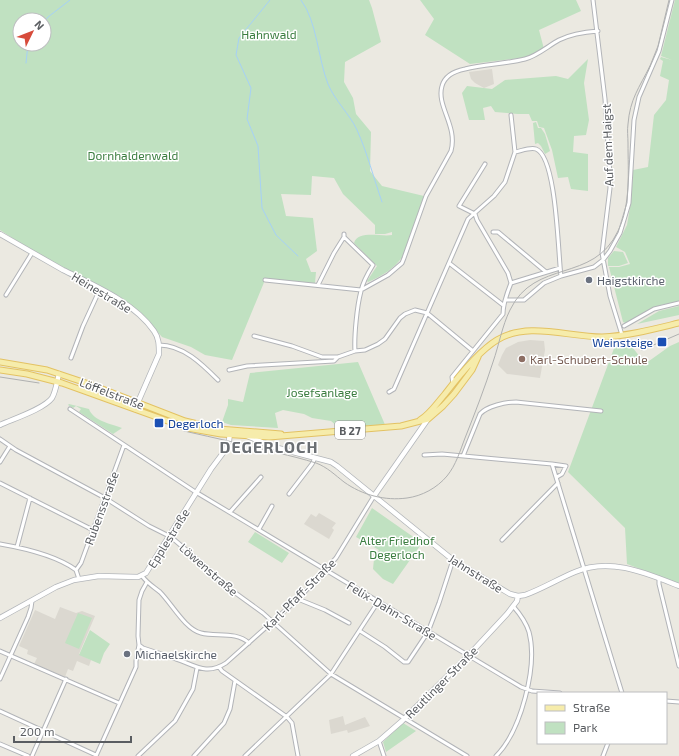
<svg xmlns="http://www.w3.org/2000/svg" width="679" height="756" font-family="'Exo 2',sans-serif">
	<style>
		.education { fill: #dbd8d0 }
		.green { fill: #c0e1c1; fill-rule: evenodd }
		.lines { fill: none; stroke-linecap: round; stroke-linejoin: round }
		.stream { stroke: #a6d1f6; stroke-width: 1 }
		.street-casing { stroke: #b2b4b8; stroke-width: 5 }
		.secondary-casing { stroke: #b3b6ba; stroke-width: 6 }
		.primary-casing { stroke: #e3c263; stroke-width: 7 }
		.street { stroke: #fff; stroke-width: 3 }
		.secondary { stroke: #fff; stroke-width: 4.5 }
		.primary { stroke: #f6ecab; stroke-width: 5 }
		.tram { stroke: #b0b1b1; stroke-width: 1 }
		.worship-dot { fill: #6b7280; stroke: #fff; stroke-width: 1.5 }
		.transit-dot { fill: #1a4fb4; stroke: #fff; stroke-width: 1.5 }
		.education-dot { fill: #8d6e63; stroke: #fff; stroke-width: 1.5 }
		.labels { text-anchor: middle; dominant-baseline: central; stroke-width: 3; stroke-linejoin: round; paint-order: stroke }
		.shield { fill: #fff; stroke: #8c8e90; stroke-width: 1 }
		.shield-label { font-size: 11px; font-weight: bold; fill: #5a5d61 }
		.park-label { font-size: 12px; fill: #3c7e41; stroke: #fff }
		.street-label { font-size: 12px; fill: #5a5d61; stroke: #fff }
		.worship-label { font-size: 12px; fill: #5b616d; stroke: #fff; text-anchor: start }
		.transit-label { font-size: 12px; fill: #164399; stroke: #fff; text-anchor: end }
		.education-label { font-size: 12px; fill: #785e54; stroke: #fff; text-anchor: start }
		.district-label { font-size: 16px; font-weight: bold; letter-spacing: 1px; fill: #6b6f73; stroke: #fff }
	</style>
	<rect width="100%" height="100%" fill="#ebe9e1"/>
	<path class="education" d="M492,69L494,84L484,88L475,83L471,79L469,72Z
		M530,340L544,341L545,350L540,378L507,374L498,365L502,355L506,348L518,342Z
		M319,513L336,523L332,528L334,530L329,539L304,524L311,514L316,517Z
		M60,607L76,613L82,611L95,616L79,654L91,660L89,666L77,661L73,671L68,669L65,677L34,664L37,658L27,654L28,650L19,646L35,610L55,619Z
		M343,716L345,725L365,717L370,726L348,733L347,730L331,734L329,720Z"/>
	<path class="green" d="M0,0H369L372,8L381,42L345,62L344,82L353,98L356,114L371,132L370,171L382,186L424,196L403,256C394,269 382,276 368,282L367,281L377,266L354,243C358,230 381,237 392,235V232L385,234H375V225L343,194L334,178L312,176L311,195L281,194L286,216L313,218L317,251L306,259L311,272H316L315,283L265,280L232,360L205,355L191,347L162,337L150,323L138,310L87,280L31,250L0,230ZM20,20H44V44H20Z
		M420,0H576L581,11L539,30L544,49L530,57L470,64L425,35L434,19Z
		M675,0H679V302L661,305L654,308L628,324L623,322L609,267H619L630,264L625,252L616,247L627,225L631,202L633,170L648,167L654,115L666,100L669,80L660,76L663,61L660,59L661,57L672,60L661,56Z
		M588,59L584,83L589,120L586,135L574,136L573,152L588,154V191L571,189L568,177L558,178L552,150L544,128L539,127L537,121H532L529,114H518L495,112L491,106L483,108L485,120H469L462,93L467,86L492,89L505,80L556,76L568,79Z
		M536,122L538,128H541L545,134L550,151L545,154L541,146L538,143L535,144L533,123Z
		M614,251L623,252L628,263L619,266H608V258Z
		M679,306V315L637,324L659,311Z
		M679,342V584L627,564L625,528L568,472L616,343H629L640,357L649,361L670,346Z
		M358,362L386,427L337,426L331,421L312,418L304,414L283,410L275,413L278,428L231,425L222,422L228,405V399L243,402L250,373Z
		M69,404L89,409C93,421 112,424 122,428L113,434L79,412L81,409L76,406L73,408L68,405Z
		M372,508L422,543L393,584L383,579L373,569L374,559L379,550L356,537Z
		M255,532L289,553L282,563L248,542Z
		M78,613L92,618L79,649L65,643Z
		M90,630L110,644L104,653L100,664L79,655Z
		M403,723L416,731L386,752L383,742Z"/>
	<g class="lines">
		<path class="stream" d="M270,0L239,38L236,55L251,88L247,119L258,146L262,208L276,235L298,256
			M301,0C317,21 318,59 328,84C335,101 349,113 357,130C367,152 374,179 382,202
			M44,22L48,17L70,0
			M26,63L28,44"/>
		<g class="street-casing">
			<path id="street" d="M593,0L605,99L610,175V188L602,253L610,296L622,335
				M515,152C521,151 530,147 536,149C557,157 558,255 561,276
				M475,214L477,220L508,273L511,283
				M475,214L459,206L485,164
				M493,232H498L546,272
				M344,237L373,265C368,273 363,281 361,291C357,306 354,336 355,351
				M449,263L503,305
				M265,280L361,290L388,275L402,263L404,258L426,196L451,151C458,126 436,106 442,86C445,75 455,71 465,69C484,64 505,64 525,59C537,56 548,46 559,40C571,34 584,32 598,31
				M511,283L560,268
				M318,285L334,253L344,237V234
				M6,295L32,253
				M506,300H524L544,283L561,276L594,267L603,260L610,251L620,233L629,203L634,120L639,97L659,51L672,0
				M624,326L654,309L679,303
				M254,336L292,346L322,357H338L355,351L365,350L378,344L385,339L400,318L405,314L415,310L427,313L473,351
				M159,345C183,345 202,364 218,380
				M71,358L83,326L100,289
				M229,370L247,366L334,361L338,357
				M453,384L452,377L503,314C503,304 507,293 511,283
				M389,392L394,389L468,219L494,196L505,182L515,152L511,115
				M70,409L194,491L521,687L532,691L560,693
				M0,439L16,450L105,498L149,526L171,537L205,566L223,584L263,613L331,674L467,756
				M424,455L442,454L552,464L566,466L562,474L557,477
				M463,456L480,414C487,406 506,402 516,402L601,411
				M0,462L10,446
				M552,464L622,693
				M0,483L93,530
				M289,494L312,464L315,458
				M230,512L261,477
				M259,529L272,506
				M502,540L558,483
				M0,544C23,548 57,556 76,570L79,579
				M17,547L30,498
				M76,570L81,563L124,445
				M142,576C147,583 154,587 160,592C172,604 185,629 201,633C216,637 236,631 249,643
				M659,578V584L679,666
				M298,599L325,610L349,623
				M360,631L385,647L404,662H408L428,632L439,603L453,560
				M139,645L143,648C154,652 165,655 176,659C195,665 206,676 226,663L298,599L336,558L374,496
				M0,651L119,703
				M219,667L222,671L287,717L292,723L298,756
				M0,679L28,617L31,608L32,601
				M666,701L679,702
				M0,711L96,755
				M379,741L384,756
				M0,744L28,756
				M32,756L66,679
				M96,756L136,667V661L139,645L138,636L139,600L142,591L147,582
				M138,756L175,721L193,689L197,668
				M194,756L224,723L230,709L235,681
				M245,756L331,674L378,602
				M496,756C521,731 538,666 529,632C526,622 520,614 513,606
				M603,756L608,743"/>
		</g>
		<g class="secondary-casing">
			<path id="secondary" d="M0,234C21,246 42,258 63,270C93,285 134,302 154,331C159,338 159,345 159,354L135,409
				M0,425C13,419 44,409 52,398C56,391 57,381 59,374
				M247,436L274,447L331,462L337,466L453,560L510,594L518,596L525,595C542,589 558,579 575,572C610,557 646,573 679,586
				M374,496L428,419
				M0,618L56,587L74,580L99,576L138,577L146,573L211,469L226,449L229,441L230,432
				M353,756L379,741L402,721L468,656L507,614L517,601L518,596"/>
		</g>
		<g class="primary-casing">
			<path id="primary" d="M0,362L47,370L92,385L185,421L219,429L281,434
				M0,370L27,374L62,383L187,428L221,434L269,437L401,426L428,419L443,406L454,394L472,370L478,357
				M420,420C430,414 437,403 445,394C458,377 479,351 497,340C528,321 568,337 602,337C628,336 654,329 679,323"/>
		</g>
		<use href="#street" class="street"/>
		<use href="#secondary" class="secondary"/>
		<use href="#primary" class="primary"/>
		<path class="tram" d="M648,71L658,46L669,0
			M642,350L679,334
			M0,377L39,383
			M184,431C215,438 247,445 278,453C291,456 303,459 316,463C327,467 335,475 344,482C362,495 385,501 407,498C422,496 437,488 447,476C456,465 460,451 465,438C475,413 485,387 493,362C499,345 502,326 510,310C535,258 593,284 618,231C631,204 628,172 628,143C628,137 627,130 628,124C630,99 639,88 650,66"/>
	</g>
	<g class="worship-dot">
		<circle cx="589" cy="280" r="4"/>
		<circle cx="127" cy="654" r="4"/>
	</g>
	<g class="transit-dot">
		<rect x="657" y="337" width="10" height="10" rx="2"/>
		<rect x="154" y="418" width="10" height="10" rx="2"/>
	</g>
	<circle class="education-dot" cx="522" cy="359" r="4"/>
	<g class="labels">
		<rect class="shield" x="335" y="421" width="30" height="18" rx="3"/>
		<g class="shield-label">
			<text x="350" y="430">B 27</text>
		</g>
		<g class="park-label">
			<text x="269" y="34">Hahnwald</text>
			<text x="133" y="155">Dornhaldenwald</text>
			<text x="322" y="392">Josefsanlage</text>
			<text x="397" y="540">Alter Friedhof<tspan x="397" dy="14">Degerloch</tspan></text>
		</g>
		<g class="street-label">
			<text transform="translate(607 145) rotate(-92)">Auf dem Haigst</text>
			<text transform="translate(102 292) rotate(31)">Heinestraße</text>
			<text transform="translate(112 393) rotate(21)">Löffelstraße</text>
			<text transform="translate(101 508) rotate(-70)">Rubensstraße</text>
			<text transform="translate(168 538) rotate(-58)">Epplestraße</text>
			<text transform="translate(209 569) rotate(41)">Löwenstraße</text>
			<text transform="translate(476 573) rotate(32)">Jahnstraße</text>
			<text transform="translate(299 594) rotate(-45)">Karl-Pfaff-Straße</text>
			<text transform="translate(392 610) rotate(31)">Felix-Dahn-Straße</text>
			<text transform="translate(441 682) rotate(-45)">Reutlinger Straße</text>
		</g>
		<g class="worship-label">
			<text x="597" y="280">Haigstkirche</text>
			<text x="135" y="654">Michaelskirche</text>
		</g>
		<g class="transit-label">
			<text x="653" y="342">Weinsteige</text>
			<text x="168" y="423" text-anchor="start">Degerloch</text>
		</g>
		<g class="education-label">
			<text x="530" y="359">Karl-Schubert-Schule</text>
		</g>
		<g class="district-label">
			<text x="269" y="446">DEGERLOCH</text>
		</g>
	</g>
	<rect x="537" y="692" width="130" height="52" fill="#ffffff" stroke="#bdbec0"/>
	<rect x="545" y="705" width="20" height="6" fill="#f6ecab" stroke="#bdbec0"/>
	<text x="573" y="712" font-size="12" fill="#5a5d61">Straße</text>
	<rect x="545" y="722" width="20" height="12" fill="#c0e1c1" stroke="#bdbec0"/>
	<text x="573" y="732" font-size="12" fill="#5a5d61">Park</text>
	<g transform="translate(32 32) rotate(47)"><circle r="19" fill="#ffffff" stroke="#bdbec0"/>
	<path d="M0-3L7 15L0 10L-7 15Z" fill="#d74b3b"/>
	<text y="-6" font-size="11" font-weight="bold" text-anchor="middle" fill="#5a5d61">N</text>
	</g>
	<path d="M14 736v6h117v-6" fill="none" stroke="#5a5d61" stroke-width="2"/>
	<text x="20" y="736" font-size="12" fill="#5a5d61" stroke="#ffffff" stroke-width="3" paint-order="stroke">200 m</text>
</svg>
